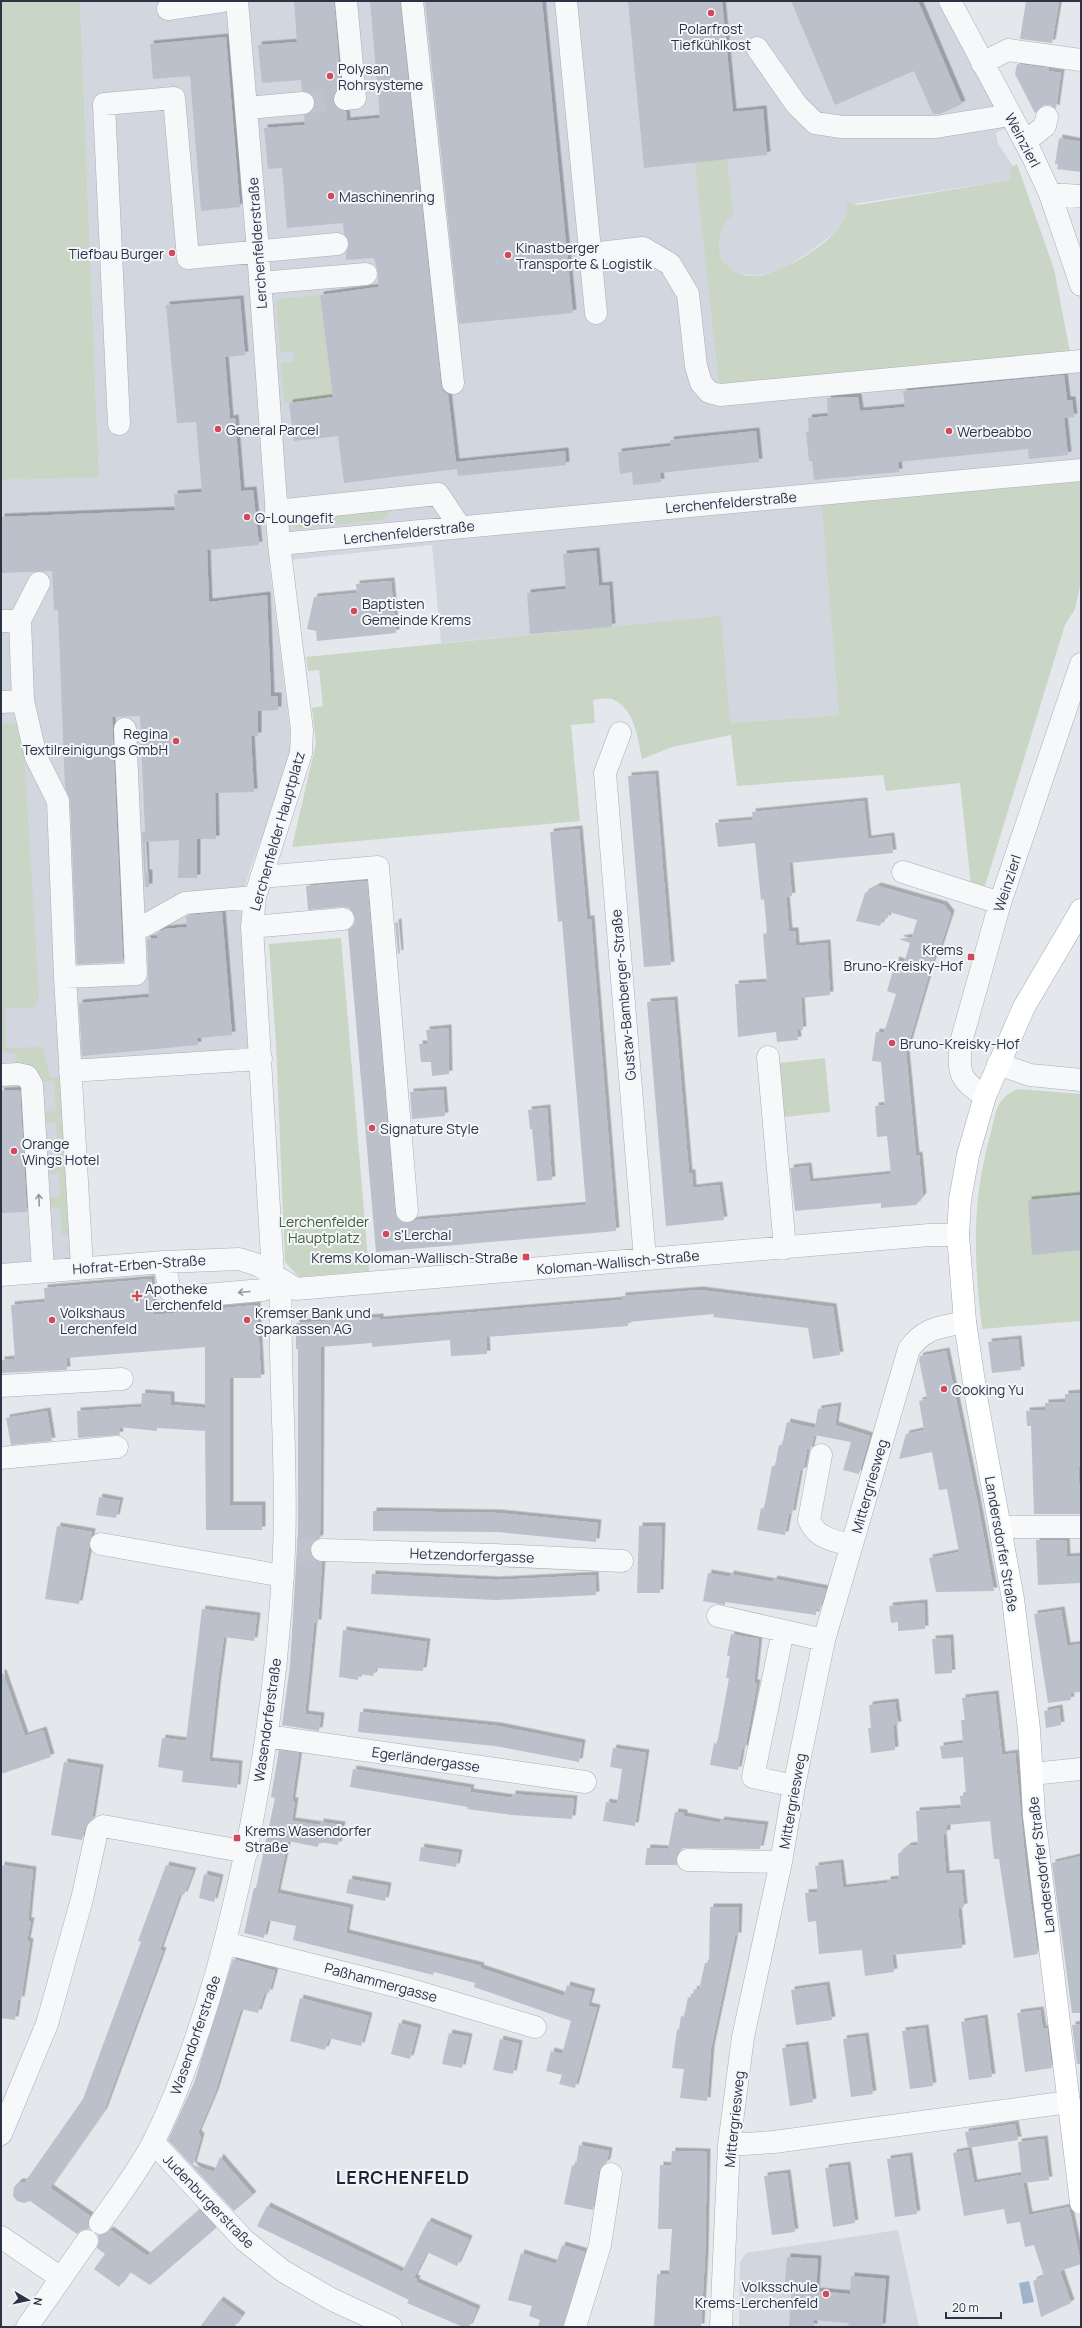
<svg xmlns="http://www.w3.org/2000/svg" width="1082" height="2328" font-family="Manrope,sans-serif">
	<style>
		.built { fill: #d2d6de }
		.green { fill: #c9d6c5 }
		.water { fill: #9fb4cc }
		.building { fill: #bbc0ca; filter: url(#shadow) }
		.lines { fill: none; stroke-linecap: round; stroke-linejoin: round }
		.minor-tunnel { stroke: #bfc3cb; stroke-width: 22; stroke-dasharray: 22 11; stroke-linecap: butt }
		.minor-casing { stroke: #a9aeb7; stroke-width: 23 }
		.major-casing { stroke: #a3abb8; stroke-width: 23 }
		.minor { stroke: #f7f8fa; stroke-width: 22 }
		.major { stroke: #fff; stroke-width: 22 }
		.oneway { stroke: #9196a0 }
		.poi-dot { fill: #d1495b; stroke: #f4f6f9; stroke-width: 1.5 }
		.labels { text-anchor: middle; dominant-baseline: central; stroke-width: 4; stroke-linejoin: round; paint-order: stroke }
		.poi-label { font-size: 14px; fill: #2b3445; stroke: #f4f6f9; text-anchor: start }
		.street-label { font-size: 14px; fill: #2b3445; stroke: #f4f6f9 }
		.park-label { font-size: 14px; fill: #3f6138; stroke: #f4f6f9 }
		.district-label { font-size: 18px; font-weight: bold; letter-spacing: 1px; fill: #1d2536; stroke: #f4f6f9 }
	</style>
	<defs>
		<filter id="shadow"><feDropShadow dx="3.5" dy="-3.5" stdDeviation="0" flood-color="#0004"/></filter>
	</defs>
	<rect width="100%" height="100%" fill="#e4e7ec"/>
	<path class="built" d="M80,1H941L1008,127L996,133L998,144L1013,166L1009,168L1011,180L852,204L847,210L844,220L834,233L808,253L781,270L755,276L736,273L724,263L719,248L720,231L727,219L696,162L719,387L1081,351V484L823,505L839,715L730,723L612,627L441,643L432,545L269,562L290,730V754L285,777L250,869L243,894L241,927L253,1070L80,1081L89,1256L1,1264V480L99,476Z
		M898,2230L919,2327H739L740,2262L746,2253Z"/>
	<path class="green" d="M1,1H80L99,477L1,480Z
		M727,159L733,215C722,223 720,232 719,244C719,252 722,262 728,266C735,273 745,277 756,276C781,274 834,243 844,219C847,213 847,207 846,201L858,205L1011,180L1009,168L1017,164L1054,269L1070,352L719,387L695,162Z
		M320,295L333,397L284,403L281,363L294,362V351L280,352L276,299Z
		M1079,482L1081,484V581L1075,609L1065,625L984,889L971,886L960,783L886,791L883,775L737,786L731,735L672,747L642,759C638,739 635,708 612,699C607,697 598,699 593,700L595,723L571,725L580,821L292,847L316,743L312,708L323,706L319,670L308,671L306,657L721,616L730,723L839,715L822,505Z
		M388,510L389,513L384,519L299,529L295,528L294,520L297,518Z
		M12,723L18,724L23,737L39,998L34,1007L5,1009L6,1048L43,1047L50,1077L62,1079L69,1234L62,1235L60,1207L46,1208V1197H60L59,1174H45L44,1163L58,1162L56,1122L42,1123V1112L56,1111L54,1081H40L16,1067L15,1053H1V724Z
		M341,938L369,1271L299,1277L285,1262L276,1043L269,944Z
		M825,1058L830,1112L784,1117L779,1063Z
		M1018,1089L1081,1094V1321L982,1329C974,1259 971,1205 990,1136C996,1114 995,1098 1018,1089Z"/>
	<path class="water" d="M1029,2281L1034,2302L1023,2304L1019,2283Z"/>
	<path class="building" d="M294,1H334L341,87L334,94L333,101L340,110L346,111L347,121L380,118L370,1H400L441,384L443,391L448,394L456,462L565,451L566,465L458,476L457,469L344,483L338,436L294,441L289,403L333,397L320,295L378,287V273L374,258L346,260V253L349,243L344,234L343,223L287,228L282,168L268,169L264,128L305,125L304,115L310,113L315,102L313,96L302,91L301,80L262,83L258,45L297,42Z
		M425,1H542L573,313L459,324Z
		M628,1H722L733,112L763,109L767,155L644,168Z
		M791,1H918L962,104L940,114H933L914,71L835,105Z
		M1026,1H1059L1052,43L1020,39Z
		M226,37L240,207L201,211L190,76L153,79L150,44Z
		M1017,64L1049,68L1048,71L1061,73L1056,109L1050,105H1044L1035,113L1015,74Z
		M1059,138L1081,142V172L1057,169L1058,164H1055Z
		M240,299L245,355L225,357L230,419L235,418L241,491L253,490L259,545L207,550L209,602L267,595L271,696H278V710L258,711V736H251L254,792L215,793L216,839H197V878H178L179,840L145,842L146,873H149V887H145L142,832H145L140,716L112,717L123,962L77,964L70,800L65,787L58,610H54L52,571L1,573V517L175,510L174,494L202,492L196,422L177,423L166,305Z
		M1064,375L1067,400H1072L1074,417L1064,418L1068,455L1029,459L1028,449L898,462L899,472L814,480L812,461H809L806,432L809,431L808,418L828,416L827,398L858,397L860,411L905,407L903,391Z
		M756,431L759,462L660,473L661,482L633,485L632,472L620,474L618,452L671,446L670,440Z
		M596,551L599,586L609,585L612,627L530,634L527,593L566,589L563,554Z
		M391,581L396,633L317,641L316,631L307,629L314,597L357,593L356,584Z
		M655,774L671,965L644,967L628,776Z
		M864,801L868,839L891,836L893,853L789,863L792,896L786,897L789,931H795L796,946L827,943L830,995L801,998L803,1030H797L798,1040L777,1042L776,1032L738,1037L735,984L767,982L763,934L767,933L764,899L761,900L755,843L718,847L715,823L753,820L752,812Z
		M579,829L587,919H591L616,1231L376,1252L348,930L354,925L355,918L349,908L342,907L308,910L306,886L367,881L395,1212L397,1218L408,1223L416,1220L586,1205L562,921L558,922L550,832Z
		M878,886L944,905L951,914L939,951L936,950L906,1053L916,1156L919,1155L923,1196L916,1205L881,1208V1203L795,1211L790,1168L808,1166L810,1182L891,1174L887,1136L877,1137L875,1106L885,1105L881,1062L872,1061L876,1032L884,1033L896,994L887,991L896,960L904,963L910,943L899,939L912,937L917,920L889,912L887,919L883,918L880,926L856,921L865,893Z
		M222,912L232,1035L197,1038L198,1045L82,1056L79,1003L149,997L147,939L157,938V933L165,929L187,927L186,917L189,915Z
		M398,922L400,953L398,954L395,923Z
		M674,1000L689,1173H692L693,1188L719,1185L724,1220L666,1226L647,1002Z
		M448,1028L449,1074L432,1076L431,1062H421L419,1044H428L426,1030Z
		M20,1090L27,1212L1,1213V1091Z
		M443,1090L445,1116L412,1119L413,1131L410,1092Z
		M547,1108L552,1180L537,1181L532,1129H530L528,1110Z
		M1081,1195V1250L1032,1255L1028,1200Z
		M151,1279L154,1315L257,1305L261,1378H230V1505H262V1530H206L205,1431L157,1428V1431L119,1427L120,1435L78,1438L77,1411L141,1407L142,1393L171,1395V1405L205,1408V1347L66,1358L67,1370L1,1373V1360L15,1359L11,1305L45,1302L44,1288Z
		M700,1290L833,1307L840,1355L813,1359L808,1328L713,1317L714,1314L628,1322V1326L486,1337L487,1354L451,1356L450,1340L372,1347V1343L321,1347L320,1538L312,1543L310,1550L315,1560L322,1562L318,1623H314L305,1714L321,1716L319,1731L282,1725L290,1666L298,1530V1349H296V1323L380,1317V1320L622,1300V1296Z
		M1018,1339L1021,1370L992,1373L988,1342Z
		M946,1351L978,1505L994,1591L936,1592L929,1558L959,1552L947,1489L939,1490L932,1452L899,1459L906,1434L924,1430L919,1401L927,1399L919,1360L920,1356Z
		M1081,1393V1467H1078L1081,1514H1034L1031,1426H1027L1026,1411L1045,1410V1403L1065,1402V1394Z
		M838,1406L835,1425L870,1436L859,1474L843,1470L851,1442L814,1435L811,1448L810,1450H807L803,1471H800L792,1514L789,1513L785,1535L757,1530L761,1508L764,1509L772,1466H775L779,1445H782L787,1422L815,1428L818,1409Z
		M47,1411L52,1441L11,1445L6,1418Z
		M99,1497L120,1501L116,1518L96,1515Z
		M373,1511L498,1513L598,1523L596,1542L498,1532L373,1531Z
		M57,1526L92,1532L79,1604L45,1599Z
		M639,1526H662L660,1593H637Z
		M1036,1540H1066L1067,1557L1081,1556V1583L1038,1585Z
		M708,1573L730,1577V1574L773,1582L774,1579L826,1589L820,1610L816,1609V1615L725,1602V1605L703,1601Z
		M372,1574L496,1580L595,1575L596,1595L496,1600L371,1594Z
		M924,1603L925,1629L898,1631V1622L891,1623L889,1606Z
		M202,1609L257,1616L254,1641L224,1637L218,1680L209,1761L239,1764L237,1788L182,1782L183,1771L158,1767L162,1738L186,1741Z
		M1061,1610L1067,1646L1081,1644V1692L1070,1693L1071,1700L1048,1703L1034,1614Z
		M343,1630L427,1642L423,1671L376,1668L373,1676L359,1674L358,1680L339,1677Z
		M731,1634L759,1639L754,1683H757L745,1749L742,1748L738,1770L710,1765L714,1743L717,1744L729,1678H726L730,1656H727Z
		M950,1638L952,1673L935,1674L932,1639Z
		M1,1673H3L25,1736L43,1730L51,1757L1,1774Z
		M995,1694L1002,1755L1015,1753L1026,1868L1038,1954L1014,1958L999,1859H994L990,1821L947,1825V1833L943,1834L946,1874L961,1873L964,1907L958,1908L962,1948L892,1955L894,1972L865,1976L862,1950L819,1954L816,1921L808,1922L805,1893L818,1892L815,1866L840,1863L843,1888L887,1883V1880L899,1879L898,1854L908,1846L918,1845L916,1811L961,1808L960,1796L966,1795L963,1757L942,1759L940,1746L963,1743L961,1720H965L962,1698Z
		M895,1702L898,1725H893L895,1750L871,1753L868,1728H871L869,1705Z
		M1059,1708L1061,1725L1046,1728L1044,1711Z
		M360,1712L498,1726L582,1743L579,1762L495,1746L358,1732Z
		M613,1748L646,1753L635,1826L603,1821L606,1802L617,1804L622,1769L610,1767Z
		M279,1750L299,1753L292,1801H295L292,1821L320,1825V1822L342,1825L338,1845L319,1842L318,1847L288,1841L277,1893L350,1908L346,1933L481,1966L480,1968L564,1996L567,1985L592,1992L588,2006L597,2008L575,2088L559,2084L562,2075L546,2071L551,2051L562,2054L571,2021L474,1987L475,1983L434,1972L433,1975L293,1940L296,1926L268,1920L264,1938L244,1933L254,1888H256L275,1798L271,1797Z
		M64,1762L100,1768L92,1819L85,1828L82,1840L51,1835Z
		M353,1769L471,1788L470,1792L512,1798V1794L574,1799L572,1819L511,1815L467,1809L468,1807L350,1787Z
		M675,1812L684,1813V1816L720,1823L721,1820L765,1825L760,1849L683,1848L677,1854V1865H645L647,1848L668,1849Z
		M421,1847L459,1853L456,1867L419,1861Z
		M1081,1856V2013H1072L1052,1863Z
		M1,1865L33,1870L28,1921H31L27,1941L30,1942L21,2000L18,1999L15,2020L1,2018Z
		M166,1865L193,1871L184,1895L180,1894L160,1950L163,1951L104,2111L50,2188L90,2216L88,2222L89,2229L82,2230L77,2234L30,2201L24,2203L17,2201L13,2196L14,2187L19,2182H25L83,2099L141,1942L138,1941Z
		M204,1874L220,1878L214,1902L199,1898Z
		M349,1879L388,1886L385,1901L346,1893Z
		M710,1907H739L738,1936H735L711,2049L707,2101L680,2098L684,2069L672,2068L677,2029L679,2030L681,2016L684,2017L688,1997L692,1998L694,1989L699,1990L705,1963H709Z
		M233,1959L275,1971L269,1993L265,1992L258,2013L241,2009L215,2093L198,2133L201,2137L193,2165L214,2172L220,2157L253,2195L234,2211L168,2140L194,2083Z
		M826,1985L832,2020L796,2025L791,1990Z
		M300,1998L369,2016L361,2046L329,2038L325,2050L290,2041Z
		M1040,2010L1043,2029L1047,2028L1052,2068L1025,2072L1017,2013Z
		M984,2018L992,2077L969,2080L961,2022Z
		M399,2023L418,2028L410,2059L391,2054Z
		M1081,2024V2064H1077L1072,2025Z
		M925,2028L933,2086L910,2089L902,2031Z
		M449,2033L469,2037L462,2068L442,2064Z
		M865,2036L873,2094L851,2097L843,2039Z
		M500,2039L519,2044L513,2074L493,2070Z
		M805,2045L813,2102L790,2106L782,2048Z
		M1015,2124L1018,2140L968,2148L965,2132Z
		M1044,2139L1049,2180L1023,2183L1029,2215L1069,2207L1081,2264L1060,2271L1071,2303L1041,2317L1033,2281L1044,2276L1034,2245L1025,2247L1020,2222L1007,2224L1004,2209L964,2216L953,2153L968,2150L974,2183L1021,2175L1022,2179L1018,2142Z
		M579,2145L609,2151L607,2162L602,2166L599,2172L593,2210L564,2204L572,2165L576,2166Z
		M672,2151L707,2152L705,2257L701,2327H654L657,2274H669L672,2229H658L660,2165L671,2166Z
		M909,2156L917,2214L895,2217L887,2159Z
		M847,2165L855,2223L833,2227L825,2168Z
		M787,2173L795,2232L772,2235L764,2176Z
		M267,2206L402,2272L428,2221L469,2239L457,2266L427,2252L414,2278L417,2279L416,2282L477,2309L469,2327H463L407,2303L409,2300L257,2226Z
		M199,2210L216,2228L150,2285L130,2272L119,2287L94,2269L105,2254L97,2248L99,2242L98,2235L105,2234L110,2230L147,2256Z
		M562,2245L585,2252L563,2327H538L540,2320L529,2316L532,2306L508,2300L521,2253L556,2264Z
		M787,2257L818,2259L816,2291L850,2294L851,2276L886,2279L882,2327L848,2326L849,2323L814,2320V2327H789L792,2283L785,2282Z
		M220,2300L242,2316L234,2327H200Z"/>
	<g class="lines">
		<path class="minor-tunnel" d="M303,103L345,99
			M297,1550H322"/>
		<g class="minor-casing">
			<path id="minor" d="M237,1L258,251L279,544L1081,470
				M412,1L453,383
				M566,1L596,313
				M950,1L1032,155L1050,194L1081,285
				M168,9L222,1
				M757,48L796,104L815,123L842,127H936L1010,115
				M982,63L1008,50L1081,60
				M345,99L355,98L346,1
				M247,108L303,103
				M1025,142L1045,126L1047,117
				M1050,194L1081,196
				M591,254L643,248L670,264L688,294L696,366L701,383L709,392L720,395L1081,361
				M260,283L366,274
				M119,424L104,104L174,98L188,258L337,244
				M276,511L438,494L460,527
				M20,620L39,583
				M1,621L20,620L23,701L36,757L58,801L65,977L136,974L134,927L144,926L185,903L255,897
				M1,702L23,701
				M125,729L134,927
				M620,733L605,773L645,1259
				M903,872L1000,903
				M261,877L378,867L407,1211
				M252,927L343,919
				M65,977L82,1267
				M768,1057L785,1248
				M998,1064L1030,1075L1081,1080
				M70,1071L261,1059
				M1,1075L18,1074L27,1076L32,1085L43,1271
				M985,1096C958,1080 958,1071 961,1042L1000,903L1081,664
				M164,1262L170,1291L181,1297L263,1290L281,1281
				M273,1274L252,927L255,897L301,753L302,730L279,544
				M1,1275L164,1262L239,1259L258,1265L296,1289L929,1235H958
				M1,1386L122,1379
				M821,1455L809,1520C817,1539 833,1540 851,1545
				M1,1458L117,1447
				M1000,1527H1081
				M101,1544L283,1576
				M322,1550L495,1555L622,1561
				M718,1616L824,1640
				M783,1631L753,1777L794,1786
				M267,1736L585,1782
				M1032,1774L1081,1769
				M688,1860L781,1862
				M225,1943L408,1989L535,2027
				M1,2134L47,2024L82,1899L97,1831L103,1826L247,1852
				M153,2142L244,2240L283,2271L331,2299L391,2327
				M729,2145L774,2142L1069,2102
				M100,2223C119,2196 139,2170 154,2141C191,2065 216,1983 235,1900C262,1786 279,1668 284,1551C288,1461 278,1371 281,1281
				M1,2237L61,2278
				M27,2327L87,2241
				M575,2327L600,2245L611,2174
				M721,2327L729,2145L743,2037L781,1862L794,1786L824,1640L909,1349C925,1327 939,1328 965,1322"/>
		</g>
		<g class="major-casing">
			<path id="major" d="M1081,910L1024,1007L985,1096L968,1155L960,1200L958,1235L965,1322L977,1402L1013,1599L1029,1729L1034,1816L1081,2203"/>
		</g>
		<use href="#minor" class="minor"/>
		<use href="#major" class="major"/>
	</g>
	<defs><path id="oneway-shaft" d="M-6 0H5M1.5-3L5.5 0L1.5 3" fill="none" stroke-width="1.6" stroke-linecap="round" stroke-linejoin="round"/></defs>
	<g class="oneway">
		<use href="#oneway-shaft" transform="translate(39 1200) rotate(-93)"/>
		<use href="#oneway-shaft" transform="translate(244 1292) rotate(175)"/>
	</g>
	<g class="poi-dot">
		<circle cx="711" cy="13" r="4"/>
		<circle cx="330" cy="76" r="4"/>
		<circle cx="331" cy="196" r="4"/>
		<circle cx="172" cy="253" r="4"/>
		<circle cx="508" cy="255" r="4"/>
		<circle cx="218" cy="429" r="4"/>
		<circle cx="949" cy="431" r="4"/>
		<circle cx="247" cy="517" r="4"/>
		<circle cx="354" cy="611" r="4"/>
		<circle cx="176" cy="741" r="4"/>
		<rect x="967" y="953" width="8" height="8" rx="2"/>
		<circle cx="892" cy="1043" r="4"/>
		<circle cx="372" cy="1128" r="4"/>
		<circle cx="14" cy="1151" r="4"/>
		<circle cx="386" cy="1234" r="4"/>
		<rect x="522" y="1253" width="8" height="8" rx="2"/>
		<path d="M135 1290h4v4h4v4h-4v4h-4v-4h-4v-4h4z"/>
		<circle cx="52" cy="1320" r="4"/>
		<circle cx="247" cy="1320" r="4"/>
		<circle cx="944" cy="1389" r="4"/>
		<rect x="233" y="1834" width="8" height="8" rx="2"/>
		<circle cx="826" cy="2294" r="4"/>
	</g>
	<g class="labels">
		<g class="poi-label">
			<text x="711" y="28" text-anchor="middle">Polarfrost<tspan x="711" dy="16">Tiefkühlkost</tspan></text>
			<text x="338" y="68">Polysan<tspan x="338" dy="16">Rohrsysteme</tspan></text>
			<text x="339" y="196">Maschinenring</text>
			<text x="516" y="247">Kinastberger<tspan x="516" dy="16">Transporte &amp; Logistik</tspan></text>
			<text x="164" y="253" text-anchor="end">Tiefbau Burger</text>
			<text x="226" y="429">General Parcel</text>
			<text x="957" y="431">Werbeabbo</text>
			<text x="255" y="517">Q-Loungefit</text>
			<text x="362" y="603">Baptisten<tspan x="362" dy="16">Gemeinde Krems</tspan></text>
			<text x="168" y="733" text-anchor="end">Regina<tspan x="168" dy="16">Textilreinigungs GmbH</tspan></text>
			<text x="963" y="949" text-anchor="end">Krems<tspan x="963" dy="16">Bruno-Kreisky-Hof</tspan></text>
			<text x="900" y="1043">Bruno-Kreisky-Hof</text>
			<text x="380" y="1128">Signature Style</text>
			<text x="22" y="1143">Orange<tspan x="22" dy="16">Wings Hotel</tspan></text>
			<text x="394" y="1234">s'Lerchal</text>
			<text x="518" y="1257" text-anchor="end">Krems Koloman-Wallisch-Straße</text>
			<text x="145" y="1288">Apotheke<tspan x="145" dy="16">Lerchenfeld</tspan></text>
			<text x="60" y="1312">Volkshaus<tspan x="60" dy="16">Lerchenfeld</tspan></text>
			<text x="255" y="1312">Kremser Bank und<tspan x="255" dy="16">Sparkassen AG</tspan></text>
			<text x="952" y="1389">Cooking Yu</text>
			<text x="245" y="1830">Krems Wasendorfer<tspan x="245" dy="16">Straße</tspan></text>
			<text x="818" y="2286" text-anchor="end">Volksschule<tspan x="818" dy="16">Krems-Lerchenfeld</tspan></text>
		</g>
		<g class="street-label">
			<text transform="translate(1023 140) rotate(62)">Weinzierl</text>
			<text transform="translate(257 243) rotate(-94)">Lerchenfelderstraße</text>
			<text transform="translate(731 502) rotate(-5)">Lerchenfelderstraße</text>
			<text transform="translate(409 532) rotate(-6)">Lerchenfelderstraße</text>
			<text transform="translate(277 831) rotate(-74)">Lerchenfelder Hauptplatz</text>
			<text transform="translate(1007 883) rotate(-72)">Weinzierl</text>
			<text transform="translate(623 995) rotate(-95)">Gustav-Bamberger-Straße</text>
			<text transform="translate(618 1262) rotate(-5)">Koloman-Wallisch-Straße</text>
			<text transform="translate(139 1264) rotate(-4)">Hofrat-Erben-Straße</text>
			<text transform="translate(869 1486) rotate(-74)">Mittergriesweg</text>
			<text transform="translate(1002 1544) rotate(80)">Landersdorfer Straße</text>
			<text transform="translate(472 1555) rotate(2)">Hetzendorfergasse</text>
			<text transform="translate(267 1720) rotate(-82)">Wasendorferstraße</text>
			<text transform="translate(426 1759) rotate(8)">Egerländergasse</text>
			<text transform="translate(792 1801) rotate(-80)">Mittergriesweg</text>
			<text transform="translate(1041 1865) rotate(-97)">Landersdorfer Straße</text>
			<text transform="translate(381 1982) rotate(15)">Paßhammergasse</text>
			<text transform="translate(195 2035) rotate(-71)">Wasendorferstraße</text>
			<text transform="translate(734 2119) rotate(-84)">Mittergriesweg</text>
			<text transform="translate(209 2201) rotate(46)">Judenburgerstraße</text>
		</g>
		<g class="park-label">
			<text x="324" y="1221">Lerchenfelder<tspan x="324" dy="16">Hauptplatz</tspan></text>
		</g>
		<g class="district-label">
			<text x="403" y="2177">LERCHENFELD</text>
		</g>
	</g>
	<rect width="1082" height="2328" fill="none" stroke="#2b3445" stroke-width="4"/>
	<g transform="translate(28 2300) rotate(99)" stroke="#f4f6f9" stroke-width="3" paint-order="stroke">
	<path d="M0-3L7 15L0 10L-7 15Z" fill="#2b3445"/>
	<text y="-6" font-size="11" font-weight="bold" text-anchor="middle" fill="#2b3445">N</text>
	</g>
	<path d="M946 2312v6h55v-6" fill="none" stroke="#2b3445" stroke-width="2"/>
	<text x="952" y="2312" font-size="12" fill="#2b3445" stroke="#f4f6f9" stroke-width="3" paint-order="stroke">20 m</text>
</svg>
